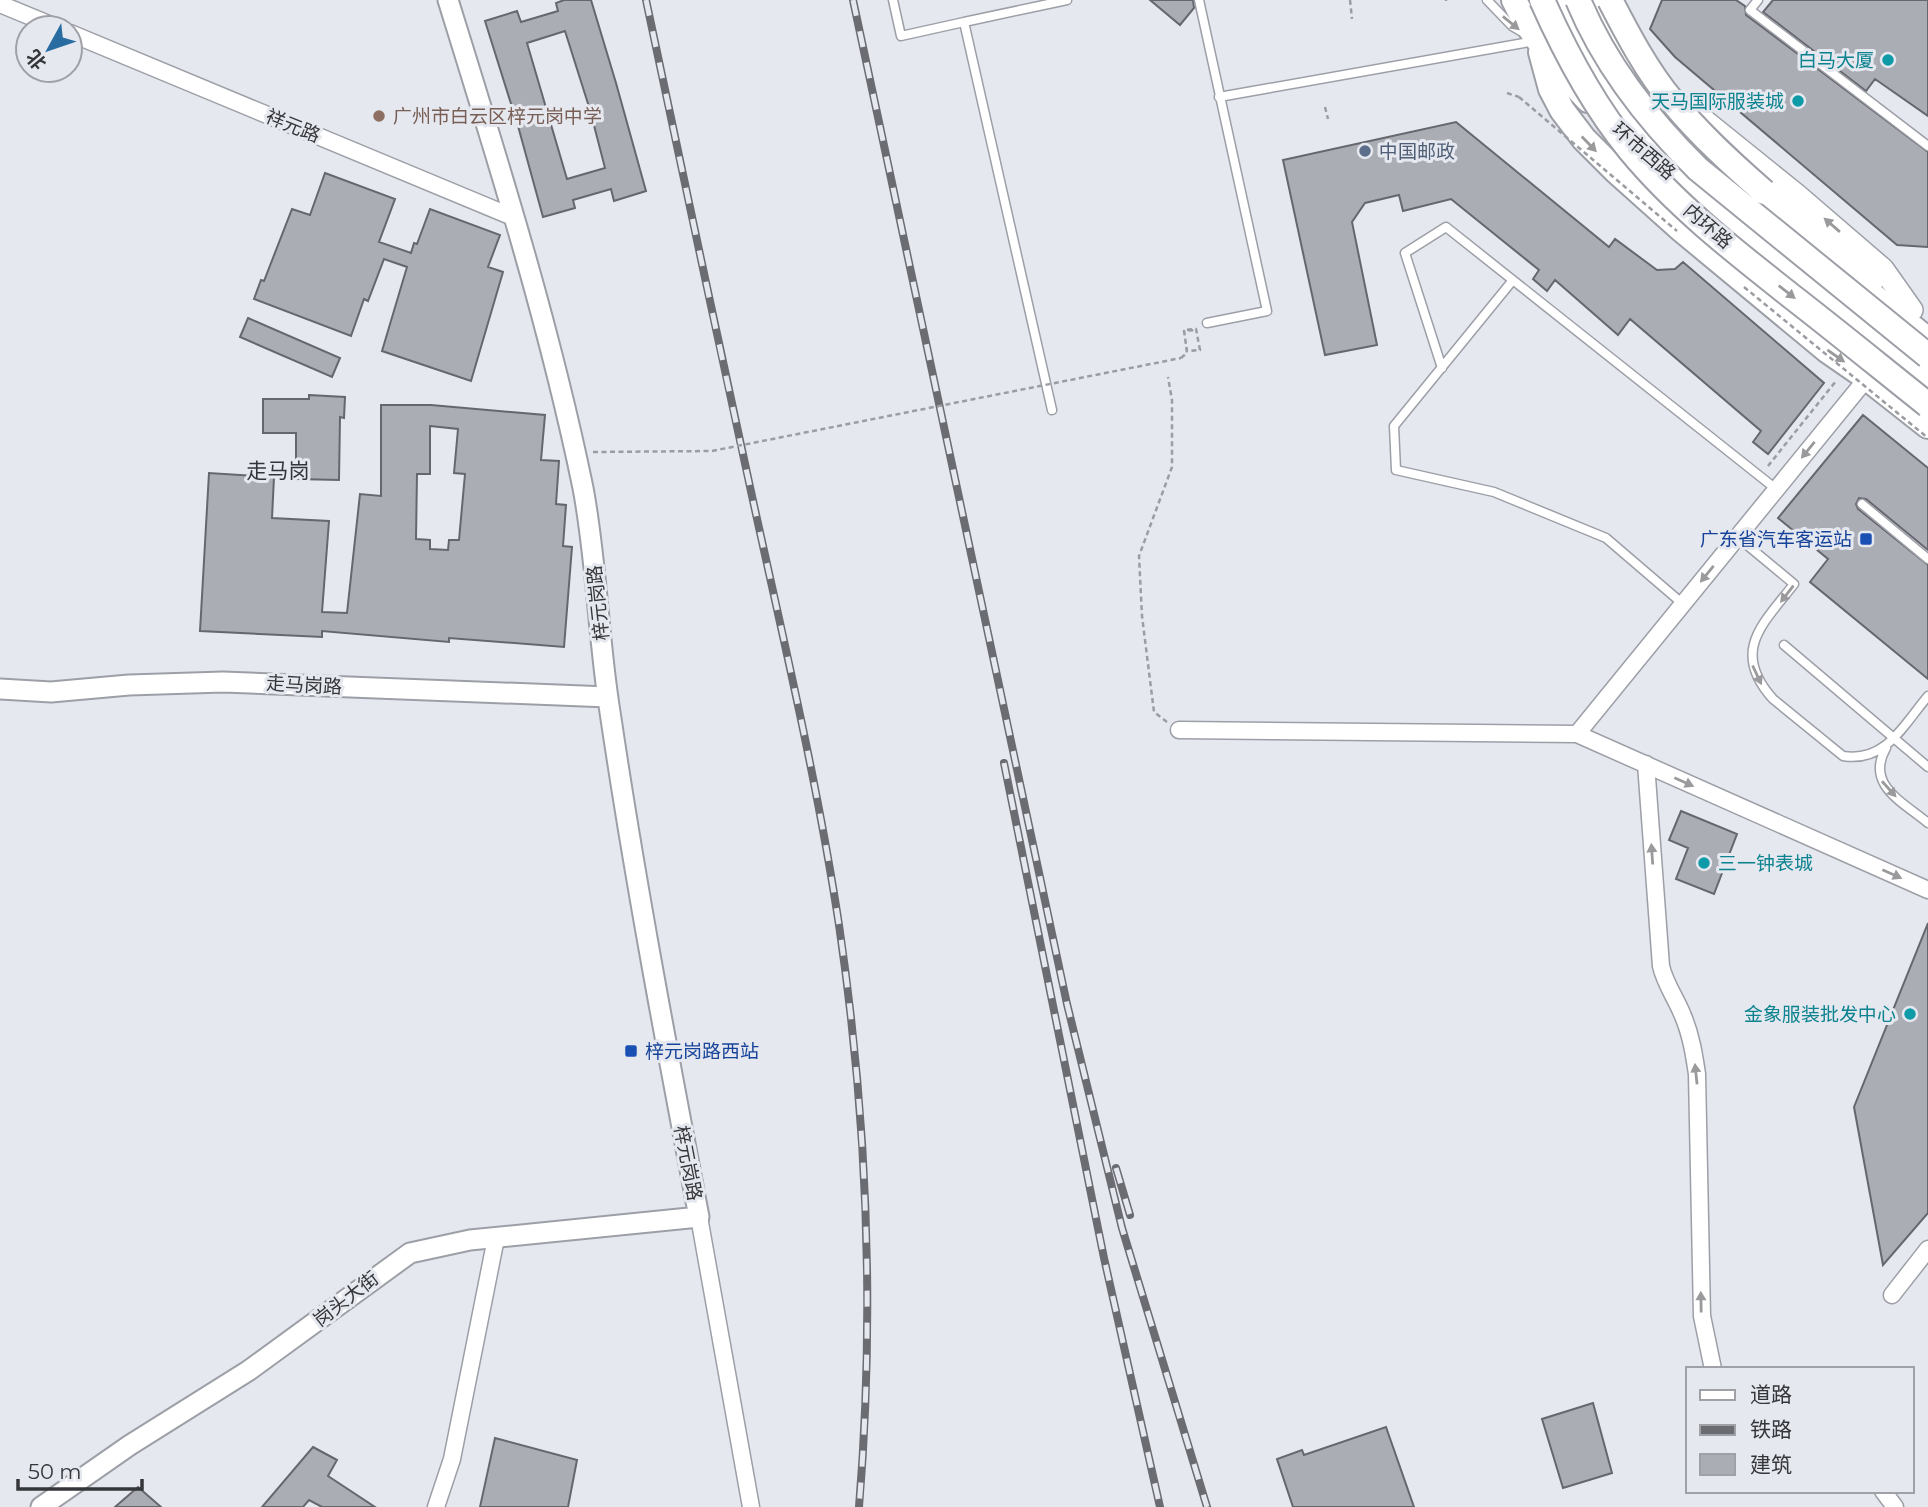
<svg xmlns="http://www.w3.org/2000/svg" width="1928" height="1507" font-family="Montserrat,'Noto Sans SC',sans-serif">
	<style>
		.building { fill: #abadb4; stroke: #66676e; stroke-width: 2; fill-rule: evenodd }
		.lines { fill: none; stroke-linecap: round; stroke-linejoin: round }
		.service-casing { stroke: #9d9fa7; stroke-width: 11 }
		.minor-casing { stroke: #9d9fa7; stroke-width: 19 }
		.tertiary-casing { stroke: #9d9fa7; stroke-width: 23 }
		.secondary-casing { stroke: #9d9fa7; stroke-width: 24 }
		.primary-casing { stroke: #9d9fa7; stroke-width: 28 }
		.trunk-casing { stroke: #9d9fa7; stroke-width: 28 }
		.path { stroke: #9b9da2; stroke-width: 2.5; stroke-dasharray: 5 3.5; stroke-linecap: butt }
		.service { stroke: #fff; stroke-width: 8 }
		.minor { stroke: #fff; stroke-width: 16 }
		.tertiary { stroke: #fff; stroke-width: 19 }
		.secondary { stroke: #fff; stroke-width: 21 }
		.primary { stroke: #fff; stroke-width: 24 }
		.trunk { stroke: #fff; stroke-width: 24 }
		.rail-casing { stroke: #6b6c71; stroke-width: 8 }
		.rail { stroke: #e6e8f0; stroke-width: 5; stroke-dasharray: 16; stroke-linecap: butt }
		.trunk-bridge-casing { stroke: #9d9fa7; stroke-width: 28; stroke-linecap: butt }
		.path-bridge { stroke: #9b9da2; stroke-width: 2.5; stroke-dasharray: 5 3.5; stroke-linecap: butt }
		.trunk-bridge { stroke: #fff; stroke-width: 24 }
		.oneway { fill: #9a9a9c }
		.culture-dot { fill: #0f9aa8; stroke: #e6e8f0; stroke-width: 2.5 }
		.education-dot { fill: #8d6e63; stroke: #e6e8f0; stroke-width: 2.5 }
		.service-dot { fill: #5c6f8a; stroke: #e6e8f0; stroke-width: 2.5 }
		.transit-dot { fill: #1a4fb4; stroke: #e6e8f0; stroke-width: 2.5 }
		.labels { text-anchor: middle; dominant-baseline: central; stroke-width: 6; stroke-linejoin: round; paint-order: stroke }
		.culture-label { font-size: 19px; fill: #0d838f; stroke: #e6e8f0; text-anchor: end }
		.education-label { font-size: 19px; fill: #785e54; stroke: #e6e8f0; text-anchor: start }
		.street-label { font-size: 19px; fill: #353639; stroke: #e6e8f0 }
		.service-label { font-size: 19px; fill: #4e5e75; stroke: #e6e8f0; text-anchor: start }
		.transit-label { font-size: 19px; fill: #164399; stroke: #e6e8f0; text-anchor: end }
		.neighbourhood-label { font-size: 21px; fill: #33343a; stroke: #e6e8f0 }
	</style>
	<rect width="100%" height="100%" fill="#e6e8f0"/>
	<path class="building" d="M564,0H591L616,83L646,191L614,201L611,189L573,200L575,208L543,217L518,126L485,21L517,11L521,22L558,11L556,3ZM565,31L590,110L605,168L567,179L527,43Z
		M1150,0H1193L1194,8L1180,25Z
		M1662,0H1736L1745,6L1746,15L1928,152V247L1897,245L1675,57L1650,29Z
		M1773,0H1928V116L1875,79L1866,91L1763,12Z
		M1456,122L1609,247L1615,239L1657,270L1675,269L1683,262L1824,383L1768,454L1753,442L1761,431L1630,319L1618,335L1555,280L1547,291L1533,279L1539,270L1451,199L1403,211L1399,195L1365,203L1352,222L1377,345L1325,355L1283,160Z
		M325,173L395,199L379,242L411,253L414,243L417,244L430,209L500,235L488,267L503,272L471,381L382,351L407,267L384,259L368,301L364,299L351,336L254,299L261,280L264,281L292,209L310,215Z
		M248,318L340,358L332,377L240,337Z
		M309,395L345,397L344,418L340,417L339,480L296,479V433H263V399H309Z
		M381,405H431L545,415L541,460L559,461L556,504L566,505L563,546L572,547L564,647L449,638V642L322,631V637L200,631L209,473L274,477L272,518L329,521L322,612L347,613L360,494L381,496ZM430,426L458,429L454,473L465,474L459,540H449L448,550L430,549V540L416,539L417,474H430Z
		M1863,415L1928,468V550L1866,499L1859,498L1856,504L1858,509L1928,565V679L1810,582L1828,559L1778,518Z
		M1681,811L1737,834L1714,894L1676,879L1688,848L1669,840Z
		M1928,923V1213L1883,1265L1854,1107Z
		M1593,1403L1612,1473L1563,1488L1542,1419Z
		M1386,1427L1414,1507H1293L1277,1459L1302,1450L1304,1455Z
		M495,1438L577,1460L568,1507H480Z
		M313,1447L337,1460L328,1476L375,1507H322L309,1500L303,1507H262Z
		M138,1487L161,1507H115Z"/>
	<g class="lines">
		<g class="service-casing">
			<path id="service" d="M893,0L901,36L964,22
				M1199,0L1267,311L1207,323
				M1487,0L1512,26L1524,33
				M1758,0L1750,10L1928,146
				M1219,97L1535,41
				M1513,280L1394,426L1396,470L1494,492L1606,538L1683,604
				M1442,368L1405,253L1446,227L1776,489
				M1052,410L964,22L1067,0
				M1862,504L1928,559
				M1747,545L1794,584C1763,624 1730,651 1773,699L1843,756C1886,763 1904,724 1928,696
				M1784,645L1928,767
				M1886,748C1865,785 1903,802 1928,823"/>
		</g>
		<g class="minor-casing">
			<path id="minor" d="M0,4L58,28
				M70,33L515,218
				M1179,730L1577,734L1928,890
				M1577,734L1867,378
				M1646,764L1661,966C1665,984 1676,998 1683,1016C1691,1035 1694,1054 1697,1074L1702,1316L1713,1369
				M699,1217L751,1507
				M1892,1295L1928,1249
				M1883,1491L1895,1507
				M436,1507L452,1459L496,1238"/>
		</g>
		<g class="tertiary-casing">
			<path id="tertiary" d="M0,689L51,692L129,685L223,682L608,697
				M41,1507L130,1445L248,1371L410,1253L470,1240L699,1217C667,1049 635,881 610,712C598,638 597,562 583,488C549,323 498,161 448,0"/>
		</g>
		<g class="secondary-casing">
			<path id="secondary" d="M1689,108L1797,195L1883,269L1912,310"/>
		</g>
		<g class="primary-casing">
			<path id="primary" d="M1514,0C1532,37 1559,70 1588,100
				M1556,0C1581,61 1614,107 1656,157
				M1591,0C1628,78 1683,143 1750,197
				M1541,52L1551,89L1562,110L1584,139L1616,171L1682,230L1828,351L1867,378L1928,426
				M1639,149L1844,316
				M1841,270L1928,340"/>
		</g>
		<g class="trunk-casing">
			<path id="trunk" d="M1764,192L1873,278
				M1829,303L1928,380"/>
		</g>
		<path class="path" d="M1350,0L1352,19
			M1446,0V1
			M1507,93L1519,97
			M1325,107L1328,119
			M1181,358L1187,353L1184,330L1196,329L1200,350L1187,351L1184,331L1195,330
			M593,452L712,451
			M1768,466L1836,381
			M1167,722L1154,712L1142,616L1139,556L1172,467V400L1168,377"/>
		<use href="#service" class="service"/>
		<use href="#minor" class="minor"/>
		<use href="#tertiary" class="tertiary"/>
		<use href="#secondary" class="secondary"/>
		<use href="#primary" class="primary"/>
		<use href="#trunk" class="trunk"/>
		<g class="rail-casing">
			<path id="rail" d="M646,0C681,165 716,331 752,496C783,638 817,780 839,925C867,1116 875,1314 859,1507
				M853,0L1067,1004L1122,1228L1207,1507
				M1004,763L1104,1258L1160,1507
				M1116,1168L1130,1215"/>
		</g>
		<use href="#rail" class="rail"/>
		<g class="trunk-bridge-casing">
			<path id="trunk-bridge" d="M1542,0C1566,54 1593,105 1630,150C1677,207 1738,254 1795,299C1840,334 1884,370 1928,405
				M1578,0C1605,65 1648,120 1698,169L1928,356
				M1610,0C1628,35 1647,71 1672,101C1700,135 1732,164 1764,192"/>
		</g>
		<path class="path-bridge" d="M1519,97L1677,231
			M1744,287L1928,438
			M712,451L1181,358"/>
		<use href="#trunk-bridge" class="trunk-bridge"/>
	</g>
	<defs><path id="oneway-solid" d="M-6-.8H1V-3.2L6.5 0L1 3.2V.8H-6Z" transform="scale(1.75)"/></defs>
	<g class="oneway">
		<use href="#oneway-solid" transform="translate(1511 23) rotate(39)"/>
		<use href="#oneway-solid" transform="translate(1589 144) rotate(46)"/>
		<use href="#oneway-solid" transform="translate(1832 225) rotate(-139)"/>
		<use href="#oneway-solid" transform="translate(1787 292) rotate(38)"/>
		<use href="#oneway-solid" transform="translate(1836 356) rotate(35)"/>
		<use href="#oneway-solid" transform="translate(1808 450) rotate(129)"/>
		<use href="#oneway-solid" transform="translate(1707 574) rotate(129)"/>
		<use href="#oneway-solid" transform="translate(1787 594) rotate(128)"/>
		<use href="#oneway-solid" transform="translate(1757 675) rotate(65)"/>
		<use href="#oneway-solid" transform="translate(1684 782) rotate(24)"/>
		<use href="#oneway-solid" transform="translate(1889 789) rotate(48)"/>
		<use href="#oneway-solid" transform="translate(1652 854) rotate(-94)"/>
		<use href="#oneway-solid" transform="translate(1892 874) rotate(24)"/>
		<use href="#oneway-solid" transform="translate(1696 1074) rotate(-96)"/>
		<use href="#oneway-solid" transform="translate(1701 1302) rotate(-91)"/>
	</g>
	<g class="culture-dot">
		<circle cx="1888" cy="60" r="7"/>
		<circle cx="1798" cy="101" r="7"/>
		<circle cx="1704" cy="863" r="7"/>
		<circle cx="1910" cy="1014" r="7"/>
	</g>
	<circle class="education-dot" cx="379" cy="116" r="7"/>
	<circle class="service-dot" cx="1365" cy="151" r="7"/>
	<g class="transit-dot">
		<rect x="1859" y="532" width="14" height="14" rx="3.5"/>
		<rect x="624" y="1044" width="14" height="14" rx="3.5"/>
	</g>
	<g class="labels">
		<g class="culture-label">
			<text x="1874" y="60">白马大厦</text>
			<text x="1784" y="101">天马国际服装城</text>
			<text x="1718" y="863" text-anchor="start">三一钟表城</text>
			<text x="1896" y="1014">金象服装批发中心</text>
		</g>
		<g class="education-label">
			<text x="393" y="116">广州市白云区梓元岗中学</text>
		</g>
		<g class="street-label">
			<text transform="translate(293 126) rotate(22)">祥元路</text>
			<text transform="translate(1644 151) rotate(41)">环市西路</text>
			<text transform="translate(1708 226) rotate(41)">内环路</text>
			<text transform="translate(598 603) rotate(-96)">梓元岗路</text>
			<text transform="translate(304 685) rotate(3)">走马岗路</text>
			<text transform="translate(688 1163) rotate(79)">梓元岗路</text>
			<text transform="translate(346 1299) rotate(-38)">岗头大街</text>
		</g>
		<g class="service-label">
			<text x="1379" y="151">中国邮政</text>
		</g>
		<g class="transit-label">
			<text x="1852" y="539">广东省汽车客运站</text>
			<text x="645" y="1051" text-anchor="start">梓元岗路西站</text>
		</g>
		<g class="neighbourhood-label">
			<text x="278" y="470">走马岗</text>
		</g>
	</g>
	<rect x="1686" y="1367" width="228" height="126" fill="#e6e8f0" stroke="#9fa1a7" stroke-width="2"/>
	<rect x="1700" y="1390" width="35" height="10" fill="#ffffff" stroke="#9fa1a7" stroke-width="2"/>
	<text x="1750" y="1402" font-size="21" fill="#353639">道路</text>
	<rect x="1700" y="1425" width="35" height="10" fill="#6b6c71" stroke="#9fa1a7" stroke-width="2"/>
	<text x="1750" y="1437" font-size="21" fill="#353639">铁路</text>
	<rect x="1700" y="1454" width="35" height="21" fill="#abadb4" stroke="#9fa1a7" stroke-width="2"/>
	<text x="1750" y="1472" font-size="21" fill="#353639">建筑</text>
	<g transform="translate(49 49) rotate(230)"><circle r="33" fill="#e6e8f0" stroke="#9fa1a7" stroke-width="2"/>
	<path d="M0-5L12 26L0 18L-12 26Z" fill="#286ca1"/>
	<text y="-10" font-size="19" font-weight="bold" text-anchor="middle" fill="#353639">北</text>
	</g>
	<path d="M18 1479v10h124v-10" fill="none" stroke="#353639" stroke-width="3.5"/>
	<text x="28" y="1479" font-size="21" fill="#353639" stroke="#e6e8f0" stroke-width="5" paint-order="stroke">50 m</text>
</svg>
